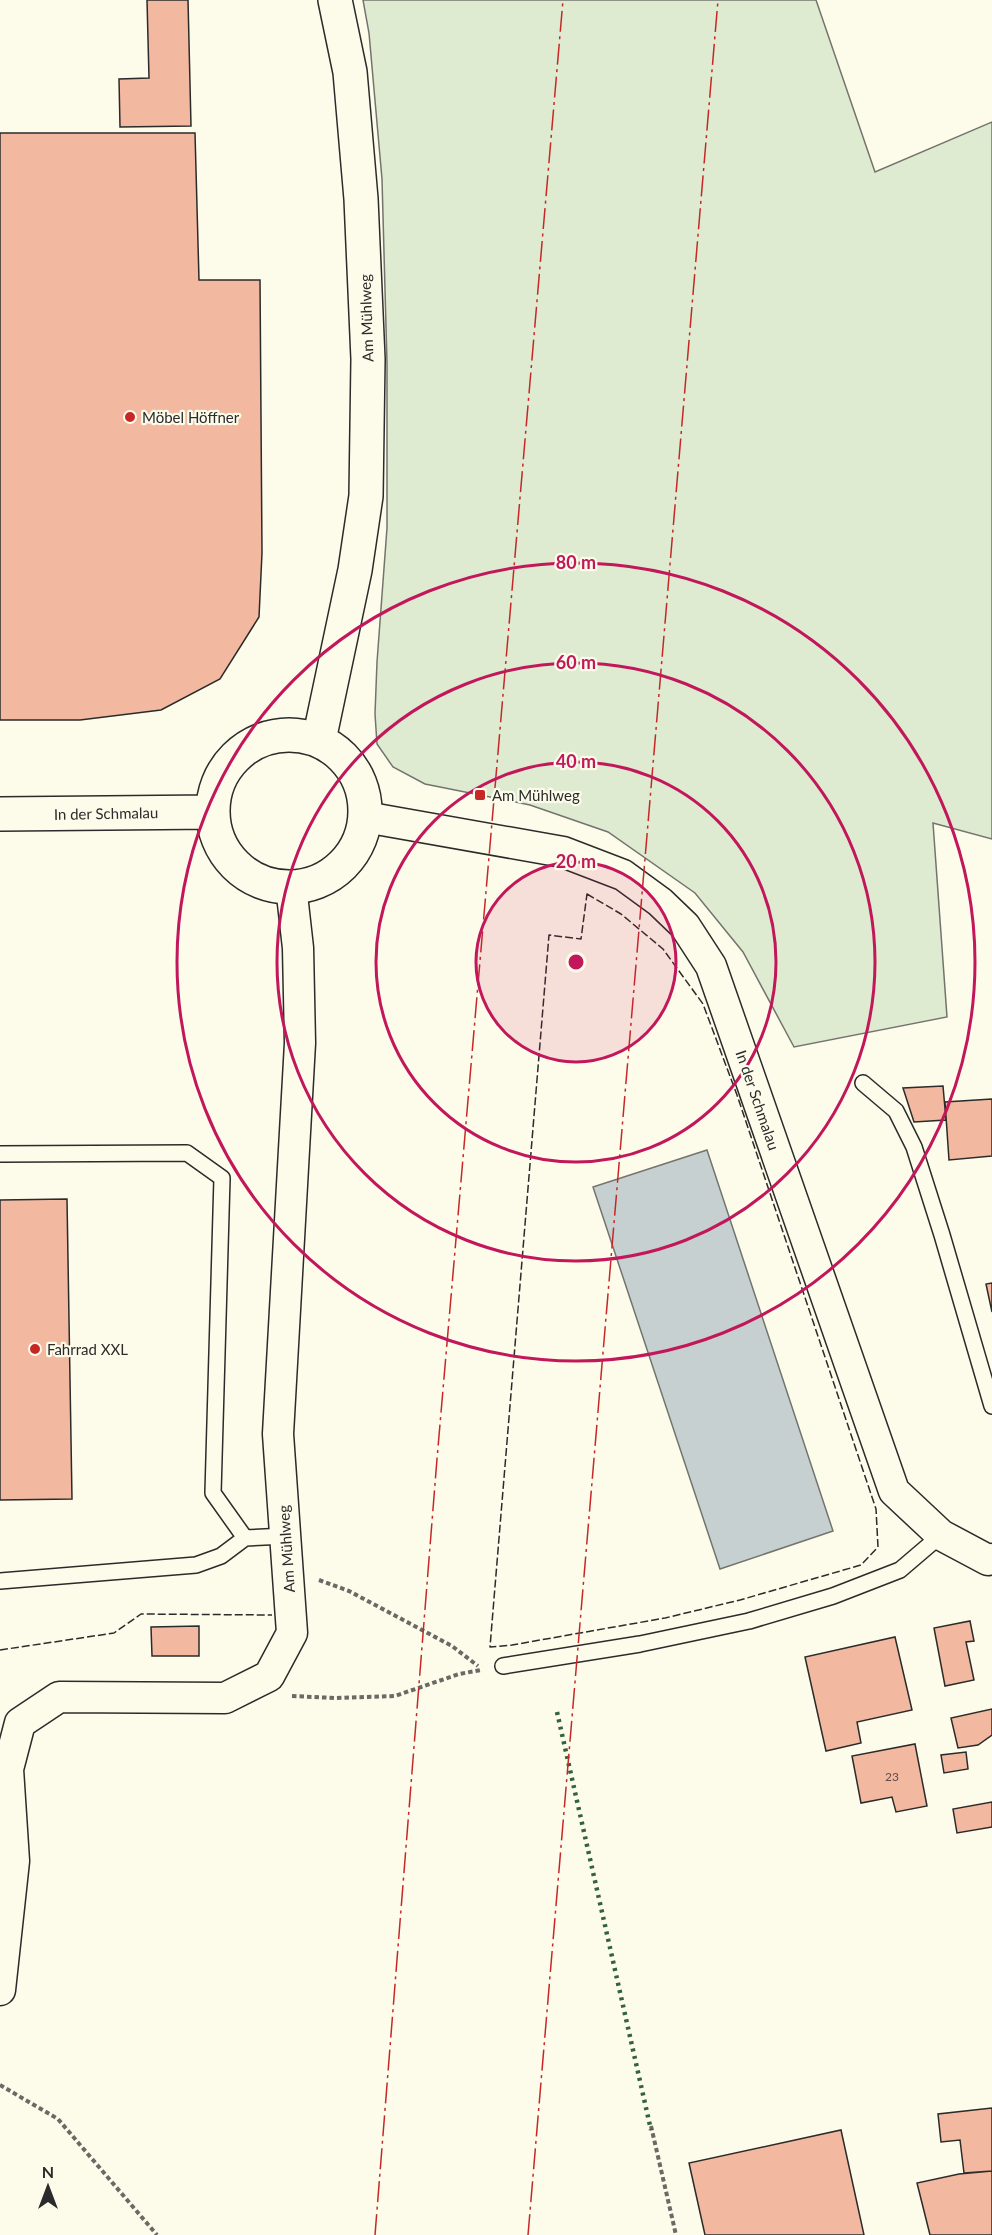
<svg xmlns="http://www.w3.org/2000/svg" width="992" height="2235" font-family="Lato,sans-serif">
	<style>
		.green { fill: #deebd1; stroke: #74746e; stroke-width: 1.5 }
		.water { fill: #c7d0d0; stroke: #74746e; stroke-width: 1.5 }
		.building { fill: #f2b8a0; stroke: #2b2b2b; stroke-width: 1.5 }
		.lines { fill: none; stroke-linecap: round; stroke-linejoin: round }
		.lane-casing { stroke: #2b2b2b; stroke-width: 18 }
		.street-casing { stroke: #2b2b2b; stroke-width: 33 }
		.secondary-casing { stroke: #2b2b2b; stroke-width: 36 }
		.path { stroke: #6a6964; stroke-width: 4; stroke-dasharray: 4.5 3; stroke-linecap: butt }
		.lane { stroke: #fdfbea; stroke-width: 15 }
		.street { stroke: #fdfbea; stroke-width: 30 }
		.secondary { stroke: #fdfbea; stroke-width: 33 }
		.hedge { stroke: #34623c; stroke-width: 4.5; stroke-dasharray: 3 4.5; stroke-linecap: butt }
		.fence { stroke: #2b2b2b; stroke-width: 1.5; stroke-dasharray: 8 3; stroke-linecap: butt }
		.power { stroke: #c62828; stroke-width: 1.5; stroke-dasharray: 21 4.5 3 4.5; stroke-linecap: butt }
		.ring { fill: none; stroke: #c2185b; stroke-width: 3 }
		.poi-dot { fill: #c62828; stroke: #fdfbea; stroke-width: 2 }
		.labels { text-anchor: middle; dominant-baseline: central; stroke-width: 4.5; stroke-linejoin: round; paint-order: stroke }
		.number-label { font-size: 12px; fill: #5d4e48 }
		.street-label { font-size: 15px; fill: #2b2b2b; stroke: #fdfbea }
		.poi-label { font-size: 15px; fill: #2b2b2b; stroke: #fdfbea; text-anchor: start }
		.centre { fill: #c2185b; stroke: #fdfbea; stroke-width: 3 }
		.ring-label { font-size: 18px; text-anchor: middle; font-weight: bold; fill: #c2185b; stroke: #fdfbea; stroke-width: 4.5; stroke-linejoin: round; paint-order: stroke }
	</style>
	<rect width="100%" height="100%" fill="#fdfbea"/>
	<path class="green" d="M363,0H816L875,172L992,122V839L933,823L947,1017L794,1047L743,952L695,893L608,832L530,805L425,784L393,767L377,744L375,714L377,662L387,528V363L382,179L369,33Z"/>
	<path class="water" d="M707,1150L833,1531L720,1569L593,1187Z"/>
	<path class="building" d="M147,0H188L191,126L120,127L119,79L149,78Z
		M0,133H195L199,280H260L262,553L259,617L220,679L161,710L80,720H0Z
		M943,1086L946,1120L914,1122L903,1088Z
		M992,1099V1156L949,1160L945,1102Z
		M67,1199L72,1499L0,1500V1200Z
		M992,1283V1312L986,1284Z
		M970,1621L974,1641L966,1642L974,1680L945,1686L934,1628Z
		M199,1626V1656H152L151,1627Z
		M895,1637L912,1710L857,1722L861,1743L826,1751L805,1657Z
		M992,1709V1735L978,1745L958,1748L951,1718Z
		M915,1744L927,1806L896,1812L892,1797L861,1803L852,1756Z
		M966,1752L968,1769L944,1773L941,1755Z
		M992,1802V1827L957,1833L953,1809Z
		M992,2108V2171L964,2173L960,2140L941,2142L938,2114Z
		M841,2130L864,2235H705L689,2163Z
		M992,2171V2235H930L917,2183L959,2174Z"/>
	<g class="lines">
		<g class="lane-casing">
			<path id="lane" d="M863,1083L896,1111L914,1147L942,1235L992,1406
				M0,1154L187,1153L222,1178L213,1493L245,1538L286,1536
				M0,1581L196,1565L221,1556L245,1538
				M503,1666L640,1644L749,1621L833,1596L900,1570L941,1535"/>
		</g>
		<g class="street-casing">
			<path id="street" d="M365,817L563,852L623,875L660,902L685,926L711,966L894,1491L941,1535L988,1560L992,1559
				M0,1990L14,1861L8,1769L20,1723L59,1697L225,1698L269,1676L292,1633L278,1434L300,1043L298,948L291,886"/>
		</g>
		<g class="secondary-casing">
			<path id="secondary" d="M213 811a76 76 0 1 1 152 0a76 76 0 1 1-152 0Z
				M319,740L355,570L366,496L368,359L361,199L350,72L335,0
				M0,814L213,812"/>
		</g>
		<path class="path" d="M319,1580L349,1591L452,1646L478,1666
			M292,1696L335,1698L395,1696L459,1674L481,1670
			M0,2085L58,2119L157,2235
			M651,2126L676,2235"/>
		<use href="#lane" class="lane"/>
		<use href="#street" class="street"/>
		<use href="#secondary" class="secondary"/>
		<path class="hedge" d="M557,1712L651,2130"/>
		<path class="fence" d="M587,894L621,914L663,949L703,1004L737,1095L876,1509L878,1547L861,1565L740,1600L665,1618L512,1645L490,1647L549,935L581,939Z
			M0,1650L114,1633L141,1614L272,1615"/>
		<path class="power" d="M375,2235L437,1459L563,0
			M528,2235L718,0"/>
	</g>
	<circle cx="576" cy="962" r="100" fill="#c2185b" fill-opacity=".12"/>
	<g class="ring">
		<circle cx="576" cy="962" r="100"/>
		<circle cx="576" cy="962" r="200"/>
		<circle cx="576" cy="962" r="299"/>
		<circle cx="576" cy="962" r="399"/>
	</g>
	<g class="poi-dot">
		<circle cx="130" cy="417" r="6"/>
		<rect x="474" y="789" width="12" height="12" rx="3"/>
		<circle cx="35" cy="1349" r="6"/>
	</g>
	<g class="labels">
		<g class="number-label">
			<text x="892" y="1776">23</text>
		</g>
		<g class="street-label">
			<text transform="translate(366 318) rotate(-92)">Am Mühlweg</text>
			<text transform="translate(106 813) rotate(-1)">In der Schmalau</text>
			<text transform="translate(758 1100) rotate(71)">In der Schmalau</text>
			<text transform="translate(286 1549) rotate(-94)">Am Mühlweg</text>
		</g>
		<g class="poi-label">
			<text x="142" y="417">Möbel Höffner</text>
			<text x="492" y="795">Am Mühlweg</text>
			<text x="47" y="1349">Fahrrad XXL</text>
		</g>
	</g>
	<circle cx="576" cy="962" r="9" class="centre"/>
	<g class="ring-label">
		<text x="576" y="569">80 m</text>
		<text x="576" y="669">60 m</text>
		<text x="576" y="768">40 m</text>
		<text x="576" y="868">20 m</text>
	</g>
	<g transform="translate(48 2187)" stroke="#fdfbea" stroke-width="4.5" paint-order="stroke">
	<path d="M0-4.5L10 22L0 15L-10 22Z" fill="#2b2b2b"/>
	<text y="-9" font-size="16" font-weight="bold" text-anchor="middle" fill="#2b2b2b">N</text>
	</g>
</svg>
